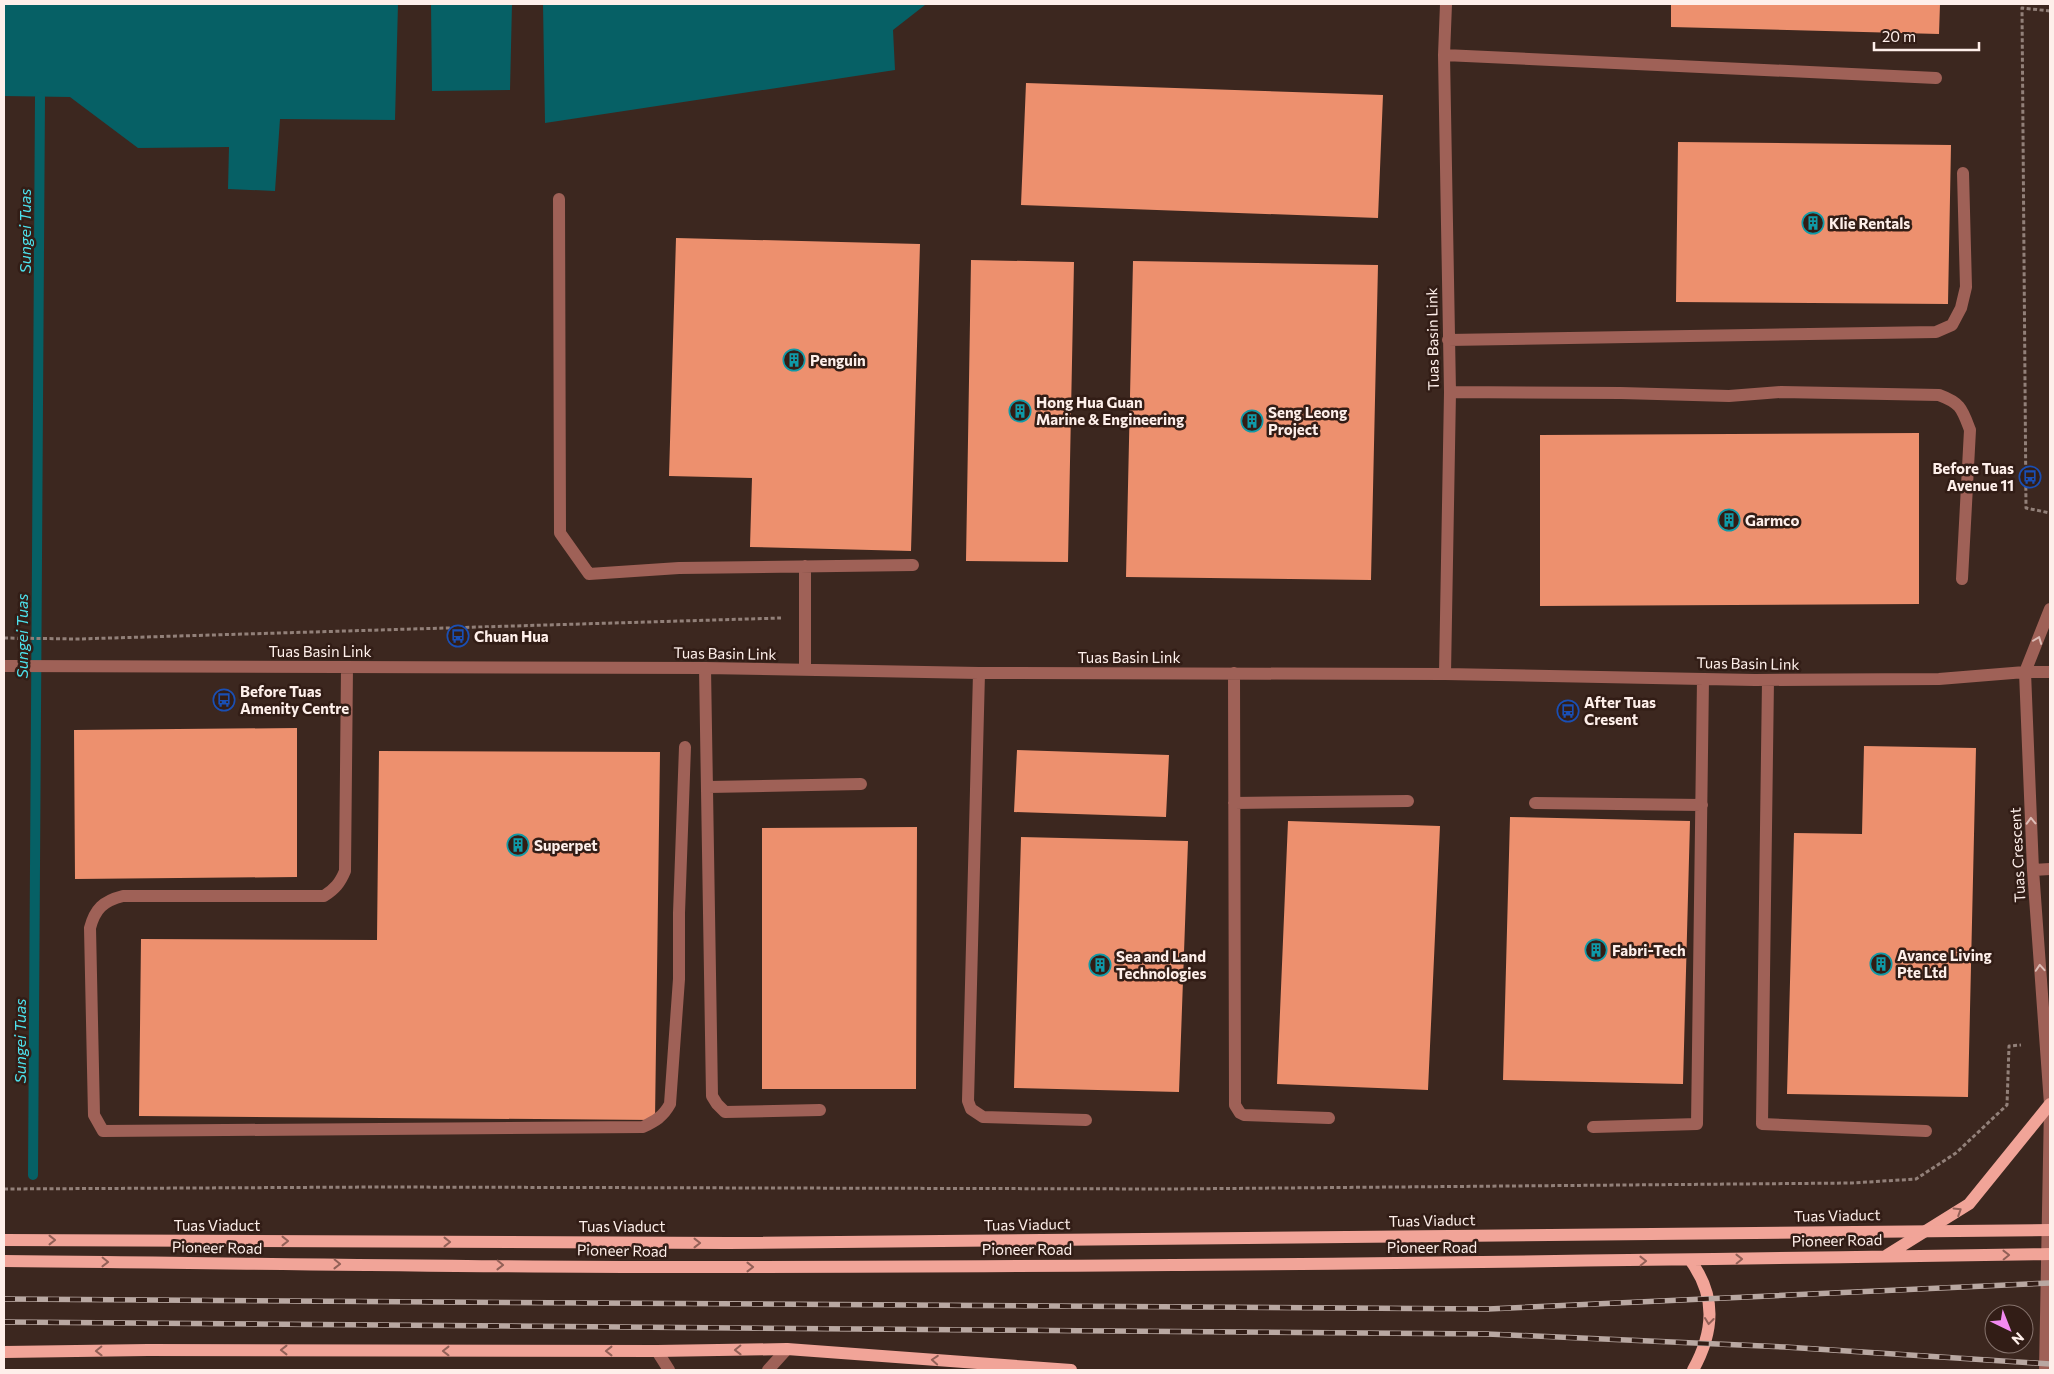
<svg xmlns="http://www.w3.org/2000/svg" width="2054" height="1374" font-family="Commissioner,sans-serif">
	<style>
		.water { fill: #066065 }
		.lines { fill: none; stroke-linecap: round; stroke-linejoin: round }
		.stream { stroke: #066065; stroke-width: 10 }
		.building { fill: #ed906e }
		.path { stroke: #928079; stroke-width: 3; stroke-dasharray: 4 2.5; stroke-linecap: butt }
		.minor { stroke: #9f6157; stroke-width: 12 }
		.major { stroke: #f1a498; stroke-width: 12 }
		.rail-casing { stroke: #b9a8a2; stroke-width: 5.5 }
		.rail { stroke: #321d16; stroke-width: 4; stroke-dasharray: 11; stroke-linecap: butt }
		.major-bridge { stroke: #f1a498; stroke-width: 12 }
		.oneway { stroke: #ddbdb7 }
		.oneway2 { stroke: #926057 }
		.labels { text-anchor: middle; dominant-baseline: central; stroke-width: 5; stroke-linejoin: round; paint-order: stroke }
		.poi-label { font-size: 15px; font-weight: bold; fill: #feefea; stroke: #321d16; text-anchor: start }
		.street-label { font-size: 15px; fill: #feefea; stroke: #321d16 }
		.water-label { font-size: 16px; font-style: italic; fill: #4de0eb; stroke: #321d16 }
	</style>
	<rect width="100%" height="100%" fill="#3c271f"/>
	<path class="water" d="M4,4H398L395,120L280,119L275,191L228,189L229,147L138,148L70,97L4,96Z
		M431,4H512L510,90L432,91Z
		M543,4H925V5L893,30L895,70L545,123Z"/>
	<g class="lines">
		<path class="stream" d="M33,1175L40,97"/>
	</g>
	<path class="building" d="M1671,4H1940L1939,34L1671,27Z
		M1026,83L1383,95L1378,218L1021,205Z
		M1678,142L1951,145L1948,304L1676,302Z
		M676,238L920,244L911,551L750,547L752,478L669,476Z
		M971,260L1074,262L1068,562L966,561Z
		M1133,261L1378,265L1371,580L1126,577Z
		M1919,433V604L1540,606V435Z
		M297,728V877L75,879L74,730Z
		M1864,746L1976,748L1968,1097L1787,1094L1794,833L1862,834Z
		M1017,750L1169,755L1166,817L1014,812Z
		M379,751L660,752L655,1120L139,1116L141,939L377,940Z
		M1510,817L1690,821L1683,1084L1503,1080Z
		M1288,821L1440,826L1428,1090L1277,1084Z
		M917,827L916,1089H762V828Z
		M1021,837L1188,841L1179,1092L1014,1088Z"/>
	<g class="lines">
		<path class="path" d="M2050,11L2022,8L2026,508L2050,513
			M4,638L78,639L781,618
			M4,1189L379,1187L1168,1189L1852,1183L1916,1179L1956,1153L2007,1105L2009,1046L2021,1045"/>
		<path class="minor" d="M1444,55L1936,78
			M559,199L560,533L589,574L679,568L913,565
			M1448,340L1936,332L1952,325L1961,308L1966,287L1963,173
			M1450,392L1621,393L1729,396L1781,392L1939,395C1961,403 1962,409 1970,430L1962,579
			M805,566V670
			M2050,609L2025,672L2033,870L2050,1104
			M4,666L705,668L979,673L1445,674L1755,680L1939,679L2025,672H2050
			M347,667L345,871C340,883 335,889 324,896H123C103,901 95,909 90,928L94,1115L103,1131L643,1127C655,1121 663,1117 670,1104L679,979V913L685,747
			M705,668L712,1096L717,1104L725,1112L820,1110
			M979,673L968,1101L971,1109L983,1117L1086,1120
			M1234,673L1235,1105L1240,1113L1244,1115L1329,1118
			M1445,674L1450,392L1444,55L1446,4
			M1768,680L1762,1124L1926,1131
			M708,787L861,784
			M1234,803L1408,801
			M1535,803L1702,805
			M2033,870L2050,869
			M1593,1127L1697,1124L1703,679
			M657,1351L669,1370
			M768,1370L787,1349
			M2045,1370L2050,1106"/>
		<path class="major" d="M1887,1255L1969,1204L2050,1104
			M1690,1260C1717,1296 1714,1332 1693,1370
			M4,1261C247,1263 491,1268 734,1267C1173,1267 1612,1261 2050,1254
			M4,1352L148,1350L657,1351L787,1349L1071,1370"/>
		<g class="rail-casing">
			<path id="rail" d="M4,1299L1488,1309L2050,1283
				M4,1322L1487,1334L1785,1347L2050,1364"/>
		</g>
		<use href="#rail" class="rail"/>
		<path class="major-bridge" d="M4,1240L728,1243L2050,1230"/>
	</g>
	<defs><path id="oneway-chevron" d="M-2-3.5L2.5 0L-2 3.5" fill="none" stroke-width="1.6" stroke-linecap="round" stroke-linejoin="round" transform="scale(1.25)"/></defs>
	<g class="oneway">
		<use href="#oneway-chevron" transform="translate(2038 640) rotate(-69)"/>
		<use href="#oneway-chevron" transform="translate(2031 821) rotate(-92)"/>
		<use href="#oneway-chevron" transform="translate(2040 968) rotate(-94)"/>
	</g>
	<g class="oneway2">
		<use href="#oneway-chevron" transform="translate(1958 1211) rotate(-32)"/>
		<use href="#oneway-chevron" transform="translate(52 1240)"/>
		<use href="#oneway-chevron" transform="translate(285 1241)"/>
		<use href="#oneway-chevron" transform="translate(447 1242)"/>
		<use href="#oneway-chevron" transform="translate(697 1243)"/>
		<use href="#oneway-chevron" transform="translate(2006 1255) rotate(-1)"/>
		<use href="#oneway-chevron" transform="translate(1739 1259) rotate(-1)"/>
		<use href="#oneway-chevron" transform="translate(1643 1261) rotate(-1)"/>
		<use href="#oneway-chevron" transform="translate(105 1262) rotate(1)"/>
		<use href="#oneway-chevron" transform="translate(337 1264) rotate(1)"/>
		<use href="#oneway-chevron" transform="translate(500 1265) rotate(1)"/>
		<use href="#oneway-chevron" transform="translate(750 1267)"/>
		<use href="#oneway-chevron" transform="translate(1709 1321) rotate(97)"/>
		<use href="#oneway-chevron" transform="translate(284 1350) rotate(-180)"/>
		<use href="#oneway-chevron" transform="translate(738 1350) rotate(179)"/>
		<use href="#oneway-chevron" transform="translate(99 1351) rotate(179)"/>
		<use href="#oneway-chevron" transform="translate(446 1351) rotate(-180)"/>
		<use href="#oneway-chevron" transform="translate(609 1351) rotate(-180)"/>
		<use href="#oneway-chevron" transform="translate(935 1360) rotate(-176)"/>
	</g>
	<defs>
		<g id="building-ring" transform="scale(1.125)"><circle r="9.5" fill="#321d16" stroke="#0f9aa8" stroke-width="1.5"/><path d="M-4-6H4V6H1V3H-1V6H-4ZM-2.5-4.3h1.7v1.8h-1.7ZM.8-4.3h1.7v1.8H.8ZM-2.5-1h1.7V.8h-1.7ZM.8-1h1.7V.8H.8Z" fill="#0f9aa8"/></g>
		<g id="bus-ring" transform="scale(1.125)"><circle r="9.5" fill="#321d16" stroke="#1a4fb4" stroke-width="1.5"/><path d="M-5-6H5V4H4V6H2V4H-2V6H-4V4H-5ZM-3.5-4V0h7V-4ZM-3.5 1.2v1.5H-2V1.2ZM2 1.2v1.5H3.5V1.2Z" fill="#1a4fb4"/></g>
	</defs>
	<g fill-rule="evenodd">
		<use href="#building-ring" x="1813" y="223"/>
		<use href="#building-ring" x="794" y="360"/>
		<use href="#building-ring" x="1020" y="411"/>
		<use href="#building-ring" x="1252" y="421"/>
		<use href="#bus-ring" x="2030" y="477"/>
		<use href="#building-ring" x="1729" y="520"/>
		<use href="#bus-ring" x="458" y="636"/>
		<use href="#bus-ring" x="224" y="700"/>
		<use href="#bus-ring" x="1568" y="711"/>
		<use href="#building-ring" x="518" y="845"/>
		<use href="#building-ring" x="1596" y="950"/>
		<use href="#building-ring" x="1881" y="964"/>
		<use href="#building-ring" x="1100" y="965"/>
	</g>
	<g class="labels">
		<g class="poi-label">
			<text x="1829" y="223">Klie Rentals</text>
			<text x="810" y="360">Penguin</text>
			<text x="1036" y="402">Hong Hua Guan<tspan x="1036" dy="17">Marine &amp; Engineering</tspan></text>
			<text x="1268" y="412">Seng Leong<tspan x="1268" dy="17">Project</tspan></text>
			<text x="2014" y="468" text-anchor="end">Before Tuas<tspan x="2014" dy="17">Avenue 11</tspan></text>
			<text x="1745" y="520">Garmco</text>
			<text x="474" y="636">Chuan Hua</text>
			<text x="240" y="691">Before Tuas<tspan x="240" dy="17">Amenity Centre</tspan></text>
			<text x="1584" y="702">After Tuas<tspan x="1584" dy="17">Cresent</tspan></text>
			<text x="534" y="845">Superpet</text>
			<text x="1612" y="950">Fabri-Tech</text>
			<text x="1897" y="955">Avance Living<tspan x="1897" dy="17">Pte Ltd</tspan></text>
			<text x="1116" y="956">Sea and Land<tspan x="1116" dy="17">Technologies</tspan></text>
		</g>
		<g class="street-label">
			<text transform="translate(1432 339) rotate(-91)">Tuas Basin Link</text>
			<text x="320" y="651">Tuas Basin Link</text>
			<text transform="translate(725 653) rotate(1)">Tuas Basin Link</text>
			<text x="1129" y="657">Tuas Basin Link</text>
			<text transform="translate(1748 663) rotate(1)">Tuas Basin Link</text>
			<text transform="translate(2017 855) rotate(-93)">Tuas Crescent</text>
			<text transform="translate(1837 1215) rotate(-1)">Tuas Viaduct</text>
			<text transform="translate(1432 1220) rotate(-1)">Tuas Viaduct</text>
			<text transform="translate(1027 1224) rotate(-1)">Tuas Viaduct</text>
			<text x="217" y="1225">Tuas Viaduct</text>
			<text x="622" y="1226">Tuas Viaduct</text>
			<text transform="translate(1837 1240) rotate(-1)">Pioneer Road</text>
			<text transform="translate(217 1247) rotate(1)">Pioneer Road</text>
			<text x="1432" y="1247">Pioneer Road</text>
			<text x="1027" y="1249">Pioneer Road</text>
			<text transform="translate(622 1250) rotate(1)">Pioneer Road</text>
		</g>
		<g class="water-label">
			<text transform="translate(24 231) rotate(-90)">Sungei Tuas</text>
			<text transform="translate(21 636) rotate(-90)">Sungei Tuas</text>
			<text transform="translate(19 1041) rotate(-90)">Sungei Tuas</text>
		</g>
	</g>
	<rect width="2054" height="1374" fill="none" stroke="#feefea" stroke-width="10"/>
	<g transform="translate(2009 1329) rotate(137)"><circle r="24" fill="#321d16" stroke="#84716b"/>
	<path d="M0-4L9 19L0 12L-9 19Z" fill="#f38af1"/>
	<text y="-8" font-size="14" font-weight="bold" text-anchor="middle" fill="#feefea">N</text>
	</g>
	<path d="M1874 42v8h105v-8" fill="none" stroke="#feefea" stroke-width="2.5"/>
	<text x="1882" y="42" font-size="15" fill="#feefea" stroke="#321d16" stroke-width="4" paint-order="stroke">20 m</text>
</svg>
